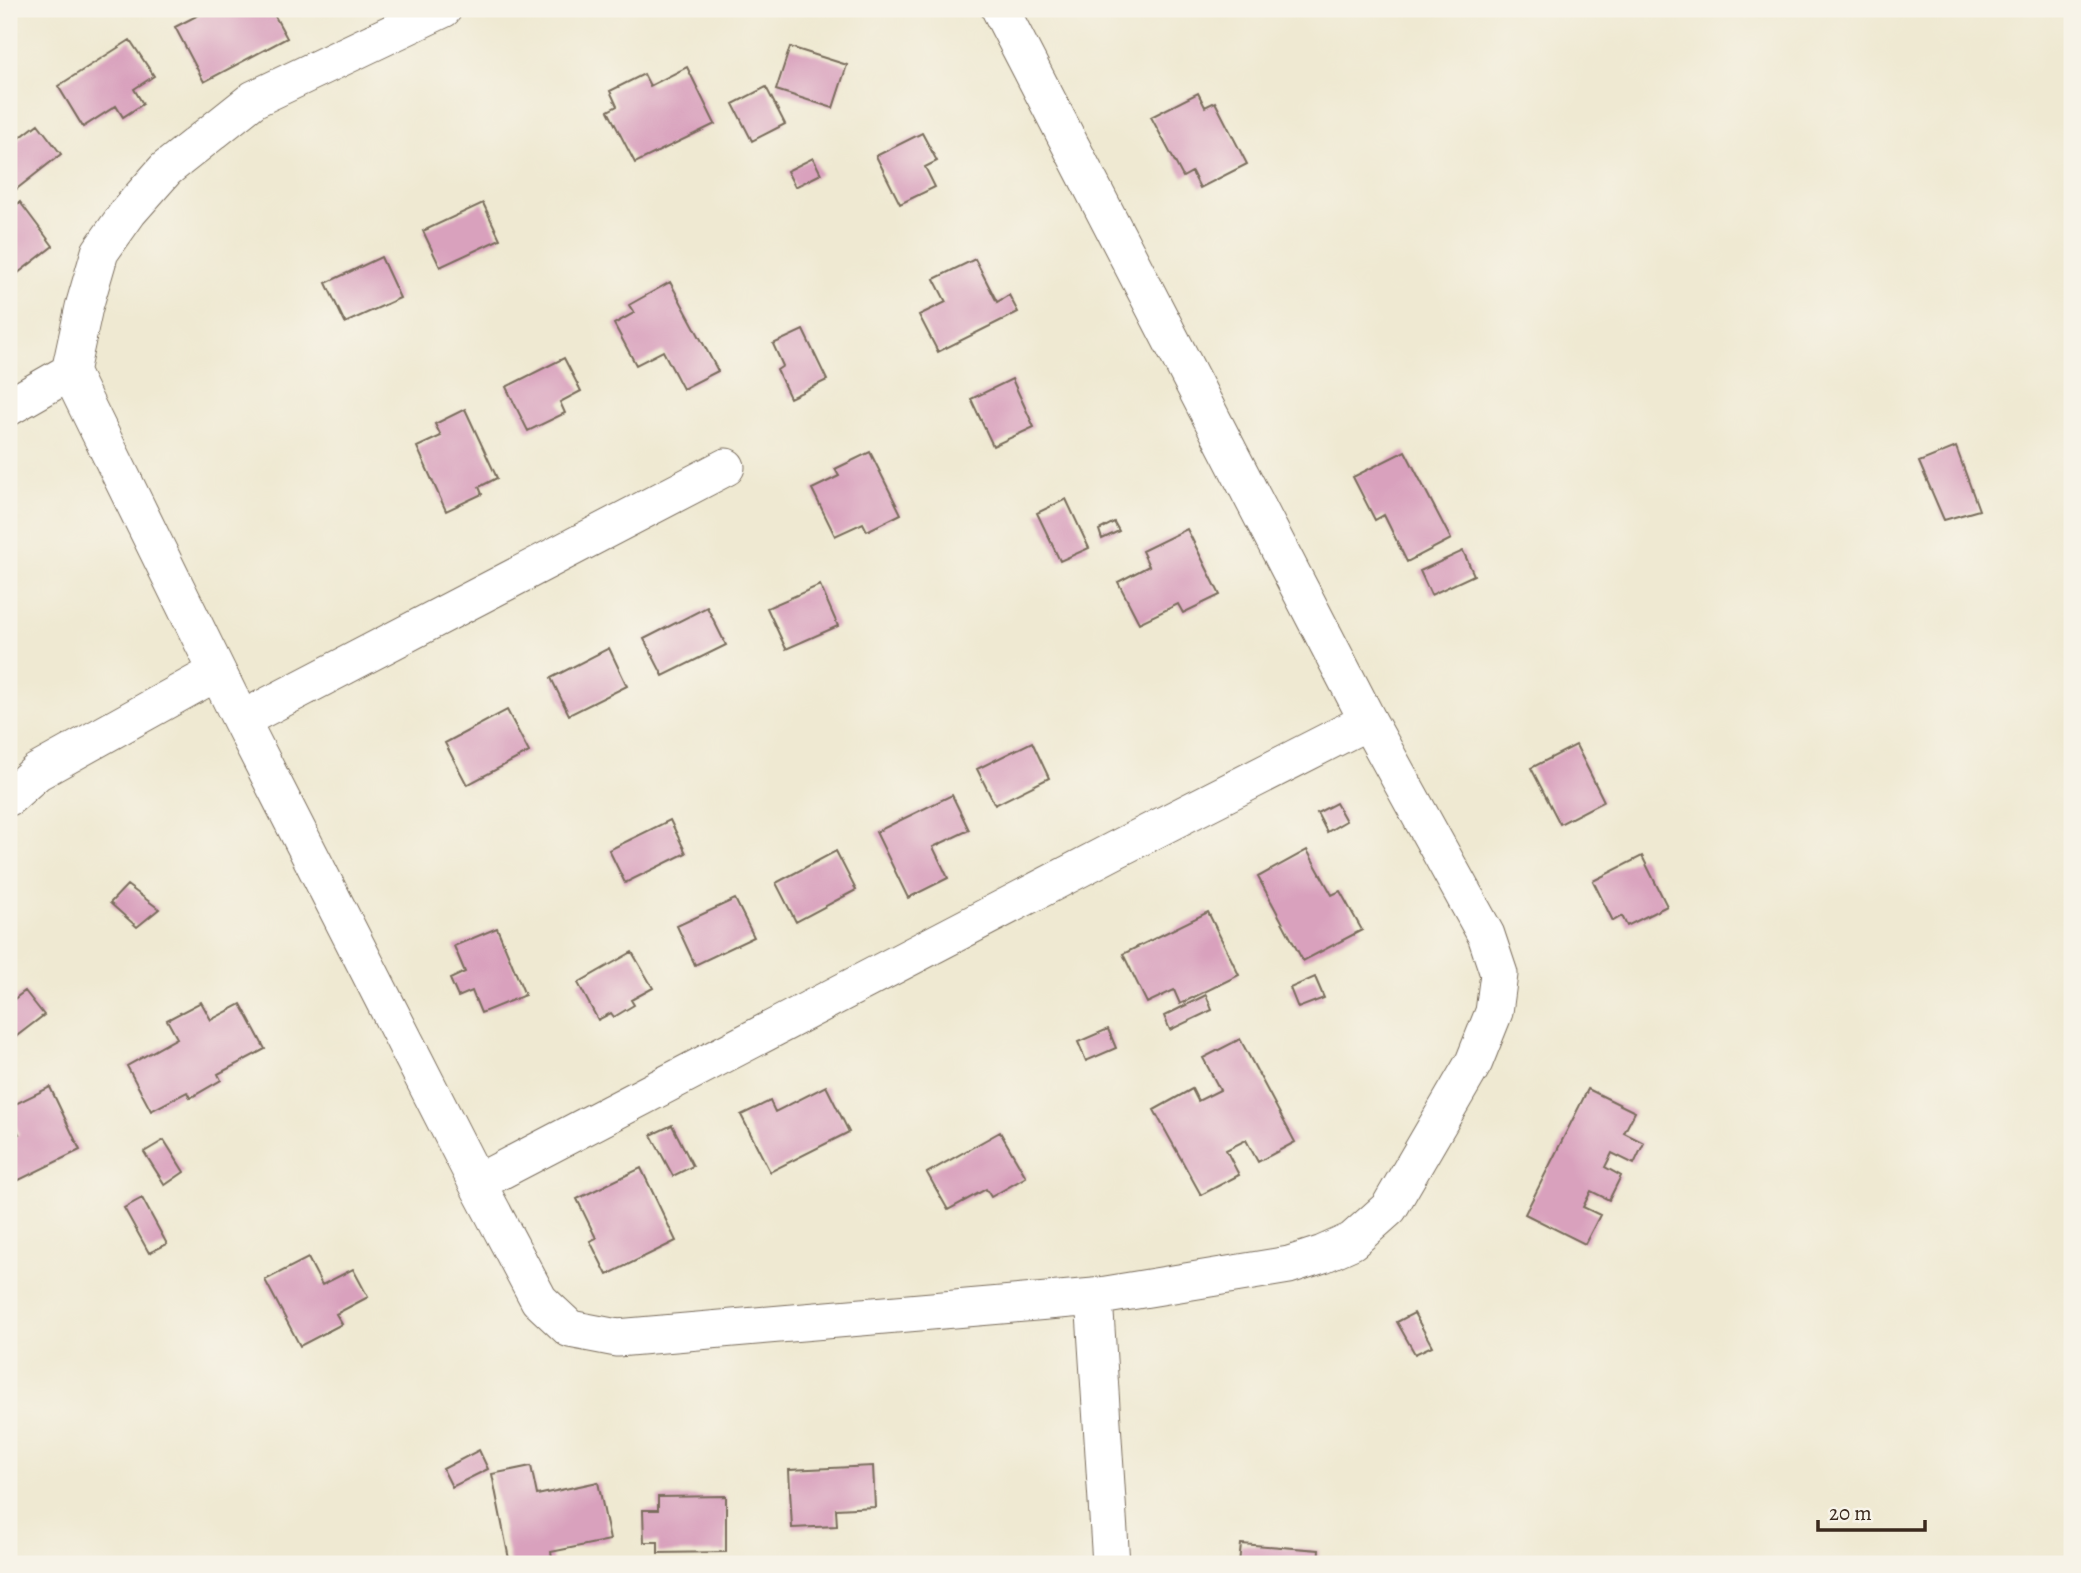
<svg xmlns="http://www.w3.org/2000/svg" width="2081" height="1573" font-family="Alegreya,serif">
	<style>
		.building { fill: #d9a1bd }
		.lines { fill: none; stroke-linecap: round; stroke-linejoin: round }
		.street-casing { stroke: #7a6d5d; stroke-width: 39 }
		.street { stroke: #fff; stroke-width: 37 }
	</style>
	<rect width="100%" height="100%" fill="#f7f3e8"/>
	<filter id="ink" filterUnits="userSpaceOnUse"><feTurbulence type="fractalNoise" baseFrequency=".0143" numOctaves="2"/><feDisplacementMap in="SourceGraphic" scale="14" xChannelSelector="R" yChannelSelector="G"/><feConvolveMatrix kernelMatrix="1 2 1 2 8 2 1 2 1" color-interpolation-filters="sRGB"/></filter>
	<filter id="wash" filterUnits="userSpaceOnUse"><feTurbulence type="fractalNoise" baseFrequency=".00686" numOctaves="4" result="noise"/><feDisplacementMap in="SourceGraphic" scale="28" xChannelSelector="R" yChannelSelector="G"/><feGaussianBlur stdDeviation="1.57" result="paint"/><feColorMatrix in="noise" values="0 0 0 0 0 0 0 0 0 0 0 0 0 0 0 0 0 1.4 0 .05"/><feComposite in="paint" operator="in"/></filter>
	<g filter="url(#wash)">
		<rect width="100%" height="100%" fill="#efe9d2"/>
		<g id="blocks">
			<path class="building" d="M210,9H271L287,38L204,82L175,27Z
				M130,40L154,76L134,89L143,104L123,117L116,106L83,127L58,86Z
				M790,47L847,65L833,108L776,90Z
				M687,67L715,124L635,163L608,111L617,106L610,91L644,74L650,86Z
				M766,87L785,124L752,141L733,104Z
				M1198,93L1205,107L1215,102L1247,164L1200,188L1192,172L1183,177L1151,117Z
				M38,124L61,154L9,195V146Z
				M922,133L937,161L925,167L935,187L900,204L876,156Z
				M813,158L821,174L795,187L787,171Z
				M20,202L53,246L9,280V210Z
				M483,203L500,239L440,267L423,231Z
				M381,257L400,298L345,323L326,283Z
				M975,259L997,302L1009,295L1018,312L938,352L919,315L946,302L934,279Z
				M670,282L718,371L683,389L663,351L636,365L614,324L634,313L629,305Z
				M803,330L827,380L790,398L777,370L783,366L773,344Z
				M564,358L581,391L560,402L565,413L528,431L506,387Z
				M1012,379L1034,427L993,446L971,399Z
				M465,409L497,478L479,487L482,494L446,511L417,447L441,436L435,424Z
				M1956,447L1979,510L1944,520L1919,462Z
				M1405,451L1451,539L1407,562L1384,515L1375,520L1353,477Z
				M870,452L901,514L867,531L863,523L835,536L812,489L839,476L835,469Z
				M1066,499L1089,548L1060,561L1037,513Z
				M1114,522L1119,531L1102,539L1099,530Z
				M1187,529L1220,595L1183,613L1178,604L1139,623L1118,582L1149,566L1142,551Z
				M1463,551L1474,575L1431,595L1420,571Z
				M820,585L838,626L786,649L767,608Z
				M707,607L726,645L663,676L644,639Z
				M609,648L627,686L569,715L551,678Z
				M507,710L529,752L467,785L445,743Z
				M1032,742L1049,778L995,805L977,769Z
				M1576,745L1604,801L1560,824L1531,768Z
				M952,795L969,830L933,847L948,878L908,898L876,832Z
				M1336,803L1346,821L1327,832L1317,813Z
				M670,820L686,853L625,883L609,850Z
				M1307,850L1332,895L1340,891L1362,930L1303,961L1258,877Z
				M836,851L856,890L796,922L776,883Z
				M1642,856L1667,906L1627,926L1622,916L1613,921L1593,881Z
				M127,885L159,909L137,927L110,903Z
				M735,899L754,937L695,965L677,926Z
				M1208,912L1239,975L1180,1004L1174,990L1147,1003L1123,954Z
				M497,928L525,995L481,1013L472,991L458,997L450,979L465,972L454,946Z
				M632,952L653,988L631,1000L634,1005L614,1017L611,1013L598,1020L578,983Z
				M1315,977L1324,998L1298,1008L1290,988Z
				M25,991L44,1015L9,1042V1003Z
				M1206,995L1212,1010L1170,1030L1164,1016Z
				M201,1002L211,1020L241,1004L265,1049L218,1074L221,1080L190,1098L187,1092L151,1111L127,1066L177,1038L167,1020Z
				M1108,1029L1116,1048L1086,1061L1078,1042Z
				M1240,1039L1295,1142L1258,1162L1246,1140L1226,1150L1239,1175L1201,1195L1154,1110L1192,1089L1198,1101L1220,1090L1203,1058Z
				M826,1086L849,1132L770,1172L741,1115L770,1101L775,1112Z
				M50,1087L80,1150L9,1185V1139L19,1134L9,1112V1107Z
				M1588,1089L1635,1112L1624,1133L1644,1143L1634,1164L1612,1153L1605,1167L1621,1176L1609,1200L1591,1191L1583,1207L1600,1215L1585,1244L1525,1214Z
				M672,1125L693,1166L673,1176L651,1135Z
				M1000,1132L1026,1177L991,1197L986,1189L948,1210L927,1173Z
				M164,1140L184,1172L165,1185L144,1152Z
				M641,1168L676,1241L607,1275L590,1241L596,1238L577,1199Z
				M142,1198L167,1244L149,1253L124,1208Z
				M308,1258L322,1285L353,1269L368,1297L336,1314L342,1324L300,1346L265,1280Z
				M1414,1313L1432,1346L1415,1354L1397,1322Z
				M479,1450L488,1469L452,1487L443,1469Z
				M531,1466L537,1495L598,1482L610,1540L551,1552L553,1563L510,1564L492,1474Z
				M873,1466L875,1507L836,1509L837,1526L792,1528L789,1470Z
				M726,1496V1552L658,1553V1542H644L643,1510H658V1497Z
				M1241,1544L1319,1550L1318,1564H1239Z"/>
		</g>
	</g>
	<g filter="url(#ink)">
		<use href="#blocks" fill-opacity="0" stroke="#7a6d5d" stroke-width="2"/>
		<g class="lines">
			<g class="street-casing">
				<path id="street" d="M443,9L254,99L166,169L129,211L100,252L84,307L70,372L241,720L477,1183L539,1300L570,1329L617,1338L1094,1297L1289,1265L1323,1254L1352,1241L1389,1208L1474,1062L1494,1012L1499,974L1486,935L1368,721L1000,9
					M9,407L70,372
					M241,720L726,467
					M9,797L37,772L217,672
					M477,1183L1115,850L1368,721
					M1094,1297L1111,1564"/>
			</g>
			<use href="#street" class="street"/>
		</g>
	</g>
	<rect width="2081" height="1573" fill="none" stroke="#f7f3e8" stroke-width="35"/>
	<path d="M1818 1520v10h107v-10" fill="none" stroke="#3b2a1e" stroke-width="3.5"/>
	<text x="1829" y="1520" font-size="21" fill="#3b2a1e" stroke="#f7f3e8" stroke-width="5" paint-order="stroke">20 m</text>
</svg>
